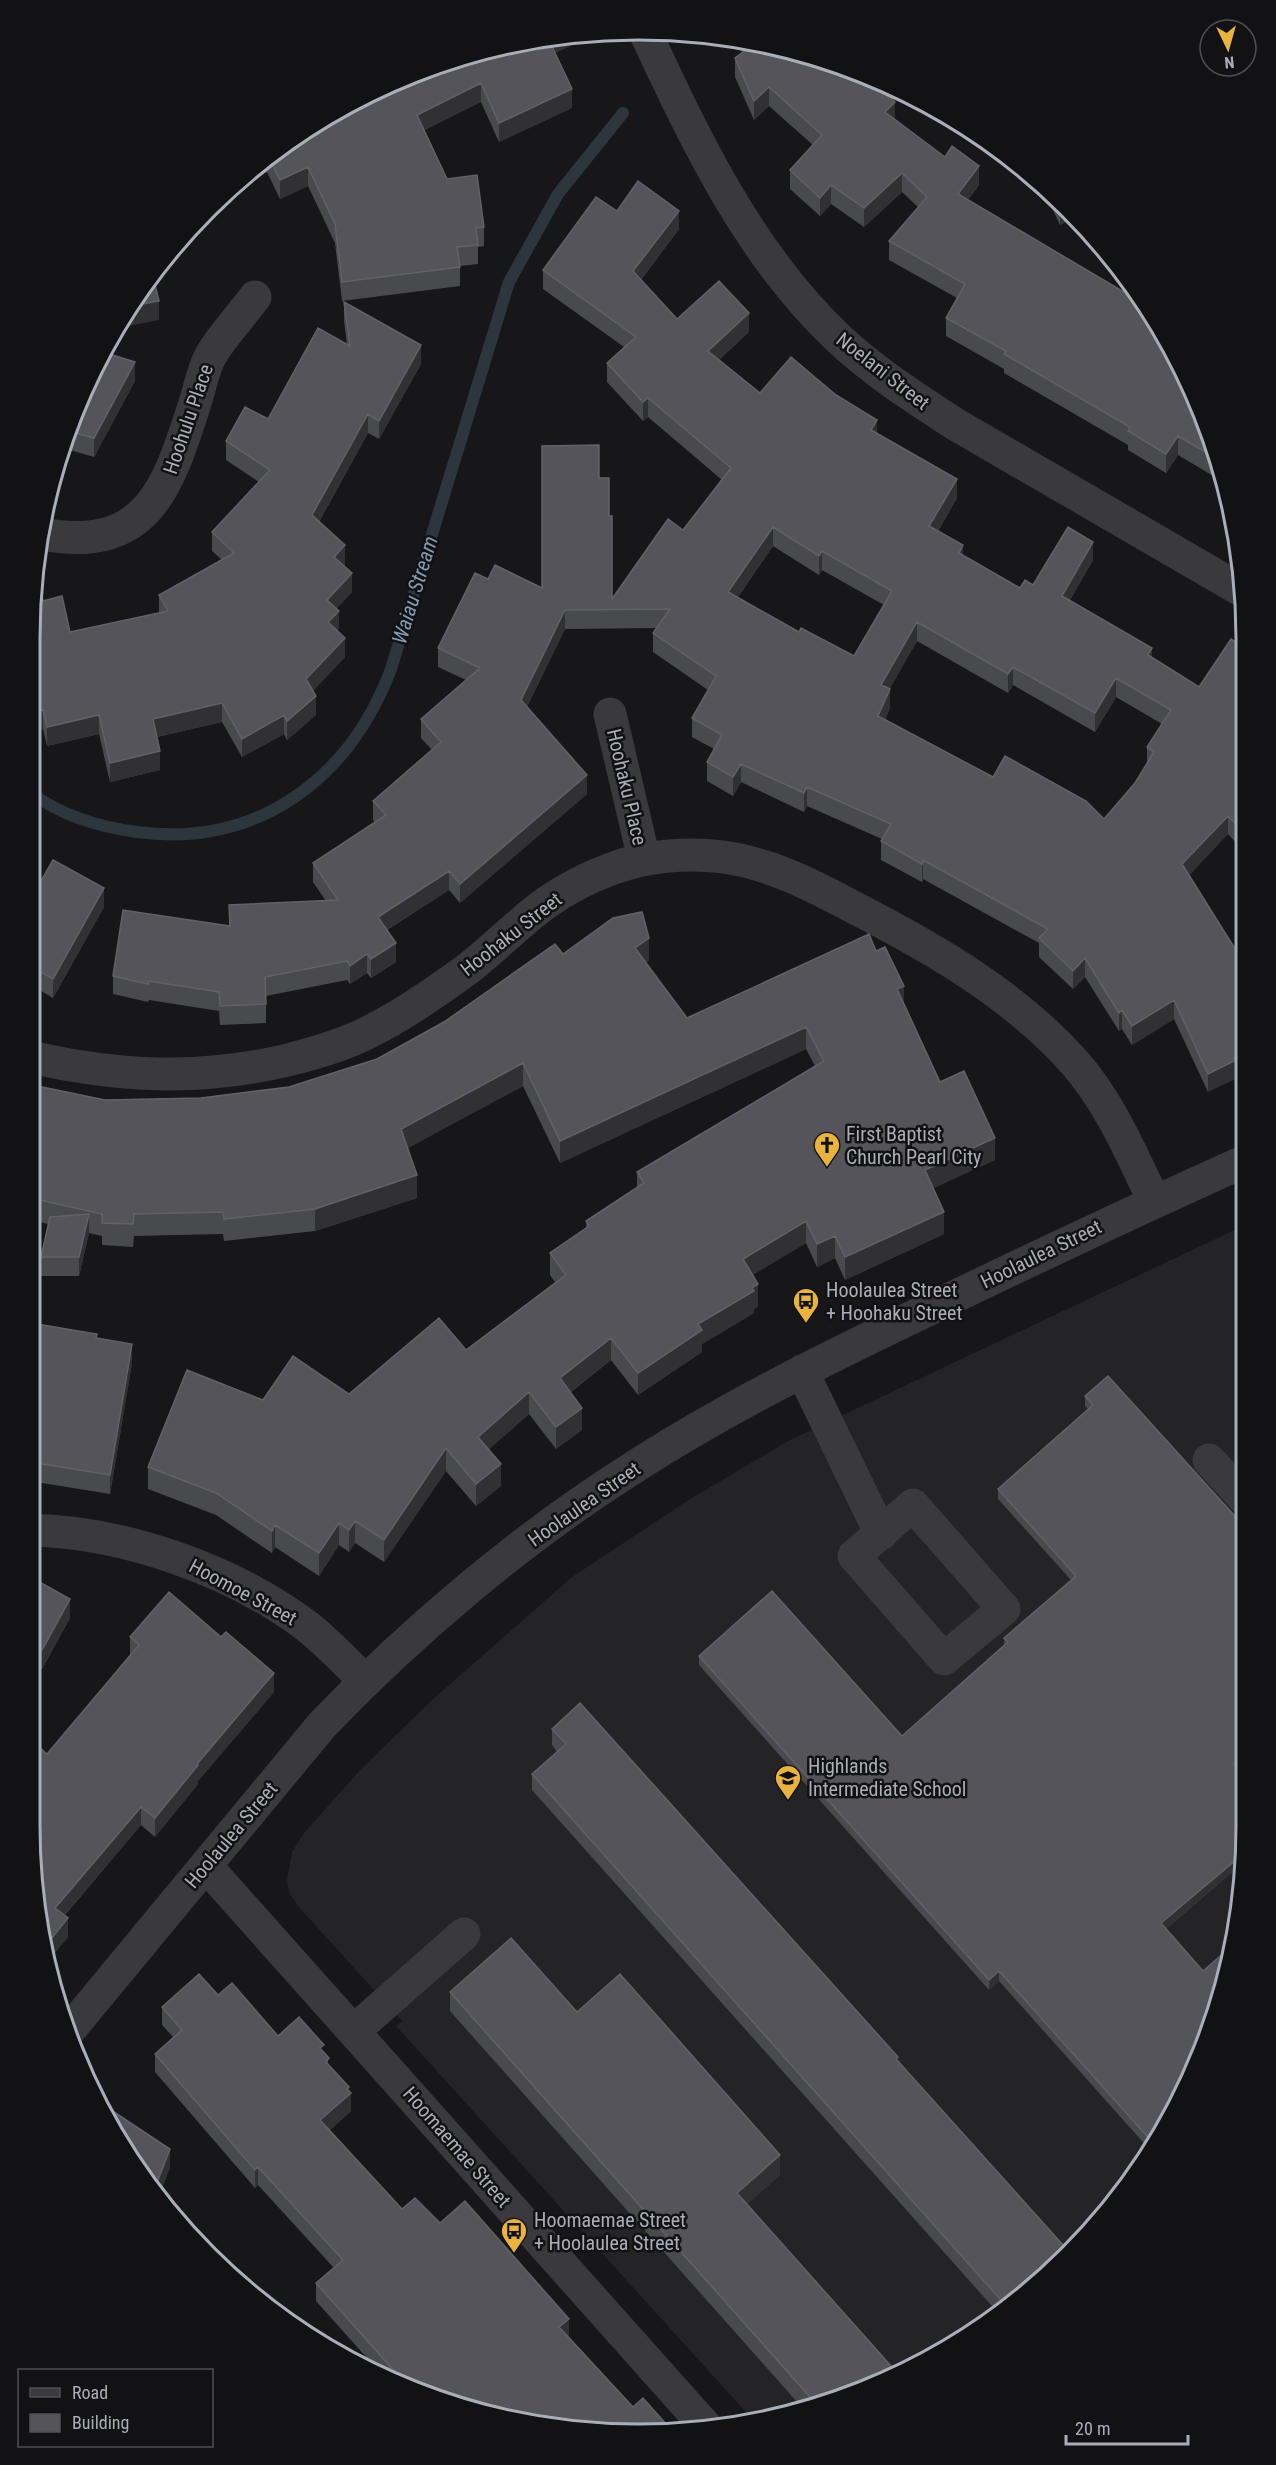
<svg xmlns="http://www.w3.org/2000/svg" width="1276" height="2465" font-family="'Roboto Condensed',sans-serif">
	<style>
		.built { fill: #242326 }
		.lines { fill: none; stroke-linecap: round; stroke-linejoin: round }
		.stream { stroke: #2e363d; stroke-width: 12 }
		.minor { stroke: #39393e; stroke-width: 33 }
		.wall { fill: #494a4e; fill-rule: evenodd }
		.shaded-wall { fill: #313134 }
		.building { fill: #54545a; stroke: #616268; stroke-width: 1.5; fill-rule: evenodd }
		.labels { text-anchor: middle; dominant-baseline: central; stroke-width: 5; stroke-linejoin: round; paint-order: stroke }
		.street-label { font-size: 20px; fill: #aaaeb9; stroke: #121214 }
		.poi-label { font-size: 20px; fill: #aaaeb9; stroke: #121214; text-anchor: start }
		.water-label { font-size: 21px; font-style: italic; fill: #839bb2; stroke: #121214 }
		.rim { fill: none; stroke: #aaaeb9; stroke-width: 3 }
	</style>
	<rect width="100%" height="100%" fill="#171719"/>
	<path class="built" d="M1243,1226L1245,1866L1225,1984L1183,2096L1121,2197L1068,2257L976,2332L907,2372L796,2414L754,2421L396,2026L402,2021L298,1906L289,1892L287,1880L292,1852L304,1833L360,1770L431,1701L572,1577L687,1501L788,1441Z"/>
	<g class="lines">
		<path class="stream" d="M31,793C62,816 99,827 137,832C257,848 350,779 391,669L509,282L558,194L623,113"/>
		<path class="minor" d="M645,32C696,141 749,254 838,338C873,371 915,398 955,424L1241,590
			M42,534C148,554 168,487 195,403C200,388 203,369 211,355C223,335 241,316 255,297
			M610,714L644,859
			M31,1057C117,1077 201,1081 288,1060C315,1053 344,1045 369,1032C403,1015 434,993 465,971C493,950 518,923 546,903C566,889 589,877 611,869C645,856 687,852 723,857C769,863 812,885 853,907C933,948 1015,995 1075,1063C1110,1103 1131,1153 1154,1201
			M802,1371L881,1534
			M1209,1460L1244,1498
			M913,1505L1004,1609L944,1659L854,1556Z
			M30,1530C124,1532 233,1570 308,1627C328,1643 346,1662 364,1680
			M206,1866L708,2429
			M355,2030L464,1934
			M67,2033L322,1725C411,1632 520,1540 628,1471C722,1410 821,1361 921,1313C1028,1261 1134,1211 1243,1162"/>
	</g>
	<path class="wall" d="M574,35V44L555,53L572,108L499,142L481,102L424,130L447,179L484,227V246L478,247V264L460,266V286L342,301L335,243L308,186L280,199L267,172L234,187L233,185L237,181L334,111Z
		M742,43L877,85L895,120L979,185L968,200L1136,299L1128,282L1143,300L1200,406L1220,480L1178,455L1166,473L1128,450V445L1004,373V369L946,336V318L957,298L889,260V241L918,207L902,192L864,227L831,204L820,216L790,189V170L813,145L769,106L754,120L735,77V58L742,53Z
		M1040,182L1072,219L1060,225Z
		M617,211L679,229L641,280L677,319L749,332L719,360L760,393L877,434L957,498L938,531L963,556L1020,588L1033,585L1093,560L1070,600L1152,658L1199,687L1241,645L1242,849L1228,834L1189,875L1242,960L1208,1092L1174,1019L1132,1045L1122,1029L1119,1031L1085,977L1073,989L1039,957V943L923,879L922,882L881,860V841L882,839L807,806L804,812L741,782L733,796L707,781V762L714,749L692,737V718L708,690L653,652V633L657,628L565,629L527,707L587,794L460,903L449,890L387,930L396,962L371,978L367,973L350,984L347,980L266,996V1023L220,1025L219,1011L149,1000L148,1002L113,994V976L229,926V905L326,901L313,882V863L375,822L373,820V801L432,750L421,738V719L466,680L438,667V648L488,579L542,588L599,478L609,516L612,599L683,530L722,480L648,417L643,421L607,382V363L624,347L543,289V270ZM773,546L819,575L822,570L884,605L854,656L799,632L738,597ZM917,641L1008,693L1013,685L1095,732L1116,697L1162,724L1147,747V763L1135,783L1104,819L993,777L885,720L890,708L889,689Z
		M344,302L421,364L379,439L368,433L319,522L345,564L344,565L352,592L337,608L339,629L337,631L345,657L313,691L316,715L287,740L284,734L242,757L222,722L157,737L160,770L110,782L99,734L47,746L43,729L31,732V599L43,601L70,632L159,613V595L222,560L212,551V532L259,482L226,460V441L268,419L347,345L344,321Z
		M93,369L135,381L94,457L63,448Z
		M31,882L104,907L53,998L31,985Z
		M876,951L904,1004L940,1082L995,1160L933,1188L944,1234L845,1280L835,1258L817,1267L806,1243L752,1275L758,1306L754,1309V1313L702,1344V1352L638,1395L611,1360L571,1392L582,1430L556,1449L529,1414L489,1449L501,1486L476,1506L446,1471L384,1562L355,1543L349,1552L339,1545L319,1576L275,1547L272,1553L216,1515L148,1489V1467L263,1400L349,1394L466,1350L555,1282L550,1275V1253L586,1228V1221L637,1187V1172L815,1066L806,1049L560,1163L523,1086L407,1148L417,1198L315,1231L224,1241L223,1234L134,1236L133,1247L102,1245V1236L89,1233L79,1276H41V1257L48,1224L31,1220V1091L105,1100L201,1098L289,1087L377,1059L563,954L649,960L646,963L687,1018Z
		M31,1323L97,1338L132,1363L110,1494L30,1481Z
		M1108,1376L1244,1764L1239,1769L1245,1866L1243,1877L1236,1869L1166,1929L1183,2096L1150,2150L999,1981L989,1990L699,1665V1656L902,1736L1004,1645V1638L1071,1580L998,1499V1489L1088,1409L1085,1406V1396Z
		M30,1585L70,1618L42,1669L37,1666Z
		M130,1637L274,1692L198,1781V1784L155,1837L141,1825L65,1915L68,1937L46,1963L47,1754L130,1655Z
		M552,1729L898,2060L1068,2257L999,2314L532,1790V1774L557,1752L552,1745Z
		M450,1992L577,2012L780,2175L747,2204L899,2375L805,2411L450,2011Z
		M218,1995L278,2036L324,2052L329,2065L349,2091L351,2111L330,2130L402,2209L440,2223L569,2337L633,2407L481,2414L405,2389L384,2377L316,2301V2283L334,2268L258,2185L255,2188L155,2072V2054L173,2037L162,2025V2007Z"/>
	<path class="shaded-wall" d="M559,35H574V44L548,56V38Z
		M481,83V102L417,134V115Z
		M769,87V106L754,120V101Z
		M572,89V108L499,142V123Z
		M895,102V121L885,112Z
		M267,160V172L234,187V184L237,181Z
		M979,166V185L958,213V194Z
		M308,167V186L280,199V180Z
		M902,173V192L864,227V208Z
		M831,185V204L820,216V198Z
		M1060,206L1072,219L1060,225Z
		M679,211V229L633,290V271Z
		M159,301V320L118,328L132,306Z
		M749,313V332L708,370V351Z
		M421,345V364L379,439V421Z
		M135,362V381L94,457V438Z
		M648,398V417L643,421V402Z
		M368,414V433L312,534V515Z
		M877,420V439L871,430Z
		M1178,436V455L1166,473V454Z
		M957,479V498L929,545V526Z
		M773,527V546L728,611V592Z
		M1093,542V560L1062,614V596Z
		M345,545V564L334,575V557Z
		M963,545V564L959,553Z
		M822,551V570L819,575V556Z
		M352,573V592L327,618V600Z
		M565,610V629L521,719V700Z
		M339,611V629L328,641V622Z
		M917,622V641L881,704V685Z
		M345,638V657L306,698V679Z
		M1152,648V667L1148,655Z
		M1013,667V685L1008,693V674Z
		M1116,678V697L1095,732V713Z
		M890,689V708L878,735V716Z
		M316,696V715L287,740V721Z
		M222,703V722L153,738V719Z
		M43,710V729L31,732V713Z
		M99,715V734L47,746V727Z
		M284,715V734L242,757V739Z
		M160,751V770L110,782V763Z
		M741,764V782L733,796V777Z
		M587,775V794L460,903V884Z
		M807,787V806L804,812V793Z
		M1228,816V834L1182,883V864Z
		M923,860V879L922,882V864Z
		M449,871V890L378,935V917Z
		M104,888V907L53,998V979Z
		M649,938V960L635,970V948Z
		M396,943V962L371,978V959Z
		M367,954V973L350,984V966Z
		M1085,958V977L1073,989V971Z
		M904,986V1008L897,989Z
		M1174,1000V1019L1132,1045V1026Z
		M1122,1010V1029L1119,1031V1013Z
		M806,1027V1049L560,1163V1141Z
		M1242,1057V1076L1208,1092V1074Z
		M523,1063V1086L401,1152V1129Z
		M995,1138V1160L925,1192V1170Z
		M417,1175V1198L315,1231V1209Z
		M944,1212V1234L845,1280V1257Z
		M89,1214V1233L79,1276V1257Z
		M806,1221V1243L743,1281V1259Z
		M835,1236V1258L817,1267V1244Z
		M758,1284V1306L754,1309V1313L702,1344V1352L638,1395V1373L698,1324Z
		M611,1338V1360L560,1400V1378Z
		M132,1344V1363L110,1494V1475Z
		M529,1392V1414L478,1459V1437Z
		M582,1408V1430L556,1449V1427Z
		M446,1448V1471L384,1562V1540Z
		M501,1464V1486L476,1506V1484Z
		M355,1521V1543L349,1552V1530Z
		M339,1523V1545L319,1576V1553Z
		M275,1525V1547L272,1553V1531Z
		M70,1599V1618L42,1669V1650Z
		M37,1647V1666L30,1679V1660Z
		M274,1673V1692L198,1781V1784L155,1837V1818L197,1764Z
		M1244,1755V1764L1234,1773V1764Z
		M141,1807V1825L55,1926V1908Z
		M1236,1860V1869L1161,1933V1923Z
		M68,1918V1937L46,1963L43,1949Z
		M999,1971V1981L989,1990V1980Z
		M349,2087V2095L351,2093V2111L320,2139V2120Z
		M170,2149V2168L158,2200L153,2193Z
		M780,2155V2175L737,2213V2193Z
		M258,2167V2185L255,2188V2170Z
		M569,2319V2337L559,2345V2327Z"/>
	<path class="building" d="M548,38L572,89L499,123L481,83L417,115L447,179L477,175L484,227L476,228L478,245L457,247L460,267L342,282L335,224L308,167L280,180L269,158L334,111L443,62Z
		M743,42L796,51L877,82V85L895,102L885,112L945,157L952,146L979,166L958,194L1146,305L1200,406L1214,457L1178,436L1166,454L1128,431L1130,427L1004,354L1006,351L946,318L965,284L889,241L927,197L902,173L864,208L831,185L820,198L790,170L822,135L769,87L754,101L735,58L747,49L742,43Z
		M638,181L679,211L633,271L677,319L719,281L749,313L708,351L760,393L791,357L836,395L877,420L871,430L957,479L929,526L963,545L959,553L1020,588L1025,580L1033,585L1068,527L1093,542L1062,596L1152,648L1148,655L1199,687L1231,639L1241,645L1242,830L1228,816L1182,864L1242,960V1057L1208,1074L1174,1000L1132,1026L1122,1010L1119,1013L1085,958L1073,971L1039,938L1048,929L923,860L922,864L881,841L891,824L807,787L804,793L741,764L733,777L707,762L722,735L692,718L716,676L653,633L670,609L565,610L521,700L587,775L460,884L449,871L378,917L396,943L371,959L367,954L350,966L347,961L265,977L266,1004L220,1006L219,992L149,981L148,984L113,976L123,910L230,926L229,905L338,900L313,863L386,815L373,801L441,742L421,719L480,668L438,648L475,573L488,579L495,565L542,588V446L599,445V478H609V516H612V599L668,519L683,530L731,468L648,398L643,402L607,363L636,337L543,270L596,197L617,211ZM773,527L819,556L822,551L892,591L854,656L801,628L799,632L728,592ZM917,622L1008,674L1013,667L1095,713L1116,678L1171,710L1147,747L1154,752L1135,783L1104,819L1086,801L1005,756L993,777L878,716L890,689L881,685Z
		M152,273L159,301L132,306Z
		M344,302L421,345L379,421L368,414L312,515L345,545L334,557L352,573L327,600L339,611L328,622L345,638L306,679L316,696L287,721L284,715L242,739L222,703L153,719L160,751L110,763L99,715L47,727L43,710L31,713V599L36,571L43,601L62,596L70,632L168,611L159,595L234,553L212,532L270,470L226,441L245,407L268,419L318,328L350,346Z
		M103,352L135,362L94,438L69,431L93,369Z
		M53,860L104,888L53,979L31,966V882L38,886Z
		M642,912L649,938L635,948L687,1018L869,934L876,951L885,947L904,986L897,989L940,1082L964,1071L995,1138L925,1170L944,1212L845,1257L835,1236L817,1244L806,1221L743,1259L758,1284L752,1288L754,1291L698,1324L702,1330L638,1373L611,1338L560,1378L582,1408L556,1427L529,1392L478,1437L501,1464L476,1484L446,1448L384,1540L355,1521L349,1530L339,1523L319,1553L275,1525L272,1531L216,1493L148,1467L187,1370L263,1400L293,1356L349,1394L439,1318L466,1350L566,1275L550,1253L589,1226L586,1221L644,1183L637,1172L824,1061L806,1027L560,1141L523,1063L401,1129L417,1175L315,1209L224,1219L223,1212L134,1214L133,1224L102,1223V1214L31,1198V1091L32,1085L105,1100L201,1098L289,1087L377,1059L444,1022L555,944L563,954L613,918Z
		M89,1214L79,1257H41L50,1217Z
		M31,1323L97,1334L96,1338L132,1344L110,1475L30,1462Z
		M1108,1376L1244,1526V1755L1234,1764L1244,1775L1245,1866L1244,1869L1236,1860L1161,1923L1203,1971L1232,1946L1225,1984L1183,2096L1154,2144L999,1971L989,1980L699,1656L772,1591L902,1736L1008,1642L1004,1638L1076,1576L998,1489L1093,1405L1085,1396Z
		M34,1579L70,1599L42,1650L37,1647L30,1660V1585Z
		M169,1592L221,1637L226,1632L274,1673L197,1764L198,1765L155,1818L141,1807L55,1908L68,1918L43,1949L30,1827V1739L47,1754L139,1645L130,1637Z
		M580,1703L898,2057L896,2059L1071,2254L1007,2307L532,1774L566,1744L552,1729Z
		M511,1938L577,2012L620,1974L780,2155L737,2193L899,2375L818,2406L450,1992Z
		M199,1974L218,1995L232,1983L278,2036L299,2017L324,2045L320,2048L329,2058L326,2062L349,2087L347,2089L351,2093L320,2120L402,2209L415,2198L440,2223L465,2201L569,2319L559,2327L633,2407L643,2398L675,2434H598L481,2414L412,2391L316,2283L343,2260L258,2167L255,2170L155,2054L182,2030L162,2007Z
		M108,2108L170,2149L153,2193L111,2131L104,2114Z"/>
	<defs>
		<g id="church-pin" transform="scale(1.35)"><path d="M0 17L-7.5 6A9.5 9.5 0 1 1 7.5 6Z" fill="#eab33e" stroke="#121214"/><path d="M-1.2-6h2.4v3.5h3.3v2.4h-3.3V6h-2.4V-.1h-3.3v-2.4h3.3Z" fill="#111"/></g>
		<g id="bus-pin" transform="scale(1.35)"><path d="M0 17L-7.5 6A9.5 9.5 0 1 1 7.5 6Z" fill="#eab33e" stroke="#121214"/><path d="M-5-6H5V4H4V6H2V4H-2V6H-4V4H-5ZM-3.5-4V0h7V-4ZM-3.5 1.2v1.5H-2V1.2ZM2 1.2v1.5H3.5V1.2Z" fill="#111"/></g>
		<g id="school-pin" transform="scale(1.35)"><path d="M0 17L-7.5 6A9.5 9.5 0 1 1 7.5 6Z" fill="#eab33e" stroke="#121214"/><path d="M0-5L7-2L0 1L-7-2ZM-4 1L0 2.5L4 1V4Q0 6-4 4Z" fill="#111"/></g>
	</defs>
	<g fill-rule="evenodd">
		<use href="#church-pin" x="827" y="1145"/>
		<use href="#bus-pin" x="806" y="1301"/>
		<use href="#school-pin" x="788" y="1778"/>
		<use href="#bus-pin" x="514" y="2231"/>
	</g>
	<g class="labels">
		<g class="street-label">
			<text transform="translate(883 371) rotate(38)">Noelani Street</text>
			<text transform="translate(188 419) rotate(-71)">Hoohulu Place</text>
			<text transform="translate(627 787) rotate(77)">Hoohaku Place</text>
			<text transform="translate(511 934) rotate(-38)">Hoohaku Street</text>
			<text transform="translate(1041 1254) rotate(-26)">Hoolaulea Street</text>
			<text transform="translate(584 1504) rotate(-35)">Hoolaulea Street</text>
			<text transform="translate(243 1592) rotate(28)">Hoomoe Street</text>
			<text transform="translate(231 1835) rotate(-50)">Hoolaulea Street</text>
			<text transform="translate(457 2147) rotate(49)">Hoomaemae Street</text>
		</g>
		<g class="poi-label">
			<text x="846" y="1134">First Baptist<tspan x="846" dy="23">Church Pearl City</tspan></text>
			<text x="826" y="1290">Hoolaulea Street<tspan x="826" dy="23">+ Hoohaku Street</tspan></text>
			<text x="808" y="1766">Highlands<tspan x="808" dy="23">Intermediate School</tspan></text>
			<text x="534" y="2220">Hoomaemae Street<tspan x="534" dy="23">+ Hoolaulea Street</tspan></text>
		</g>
		<g class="water-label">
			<text transform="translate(415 590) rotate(-73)">Waiau Stream</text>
		</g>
	</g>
	<path d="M0 0H1276V2465H0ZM638 40H638A598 598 0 0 1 1236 638V1826A598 598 0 0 1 638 2424H638A598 598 0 0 1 40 1826V638A598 598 0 0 1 638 40Z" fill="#121214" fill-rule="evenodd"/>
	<path class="rim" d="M638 40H638A598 598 0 0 1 1236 638V1826A598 598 0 0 1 638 2424H638A598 598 0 0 1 40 1826V638A598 598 0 0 1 638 40Z"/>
	<rect x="18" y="2369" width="195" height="78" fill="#121214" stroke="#4f5056" stroke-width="1.5"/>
	<rect x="30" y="2388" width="30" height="9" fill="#39393e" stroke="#4f5056" stroke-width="1.5"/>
	<text x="72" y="2399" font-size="18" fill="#aaaeb9">Road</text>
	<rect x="30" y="2414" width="30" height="18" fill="#54545a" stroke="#4f5056" stroke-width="1.5"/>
	<text x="72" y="2429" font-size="18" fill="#aaaeb9">Building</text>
	<g transform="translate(1228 48) rotate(175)"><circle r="28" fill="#121214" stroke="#4f5056" stroke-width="1.5"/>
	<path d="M0-4.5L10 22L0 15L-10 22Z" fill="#eab33e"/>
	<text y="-9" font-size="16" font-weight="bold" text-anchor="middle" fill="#aaaeb9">N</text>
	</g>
	<path d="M1066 2435v9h122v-9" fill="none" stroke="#aaaeb9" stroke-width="3"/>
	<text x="1075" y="2435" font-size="18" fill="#aaaeb9" stroke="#121214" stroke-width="4.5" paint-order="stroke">20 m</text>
</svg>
